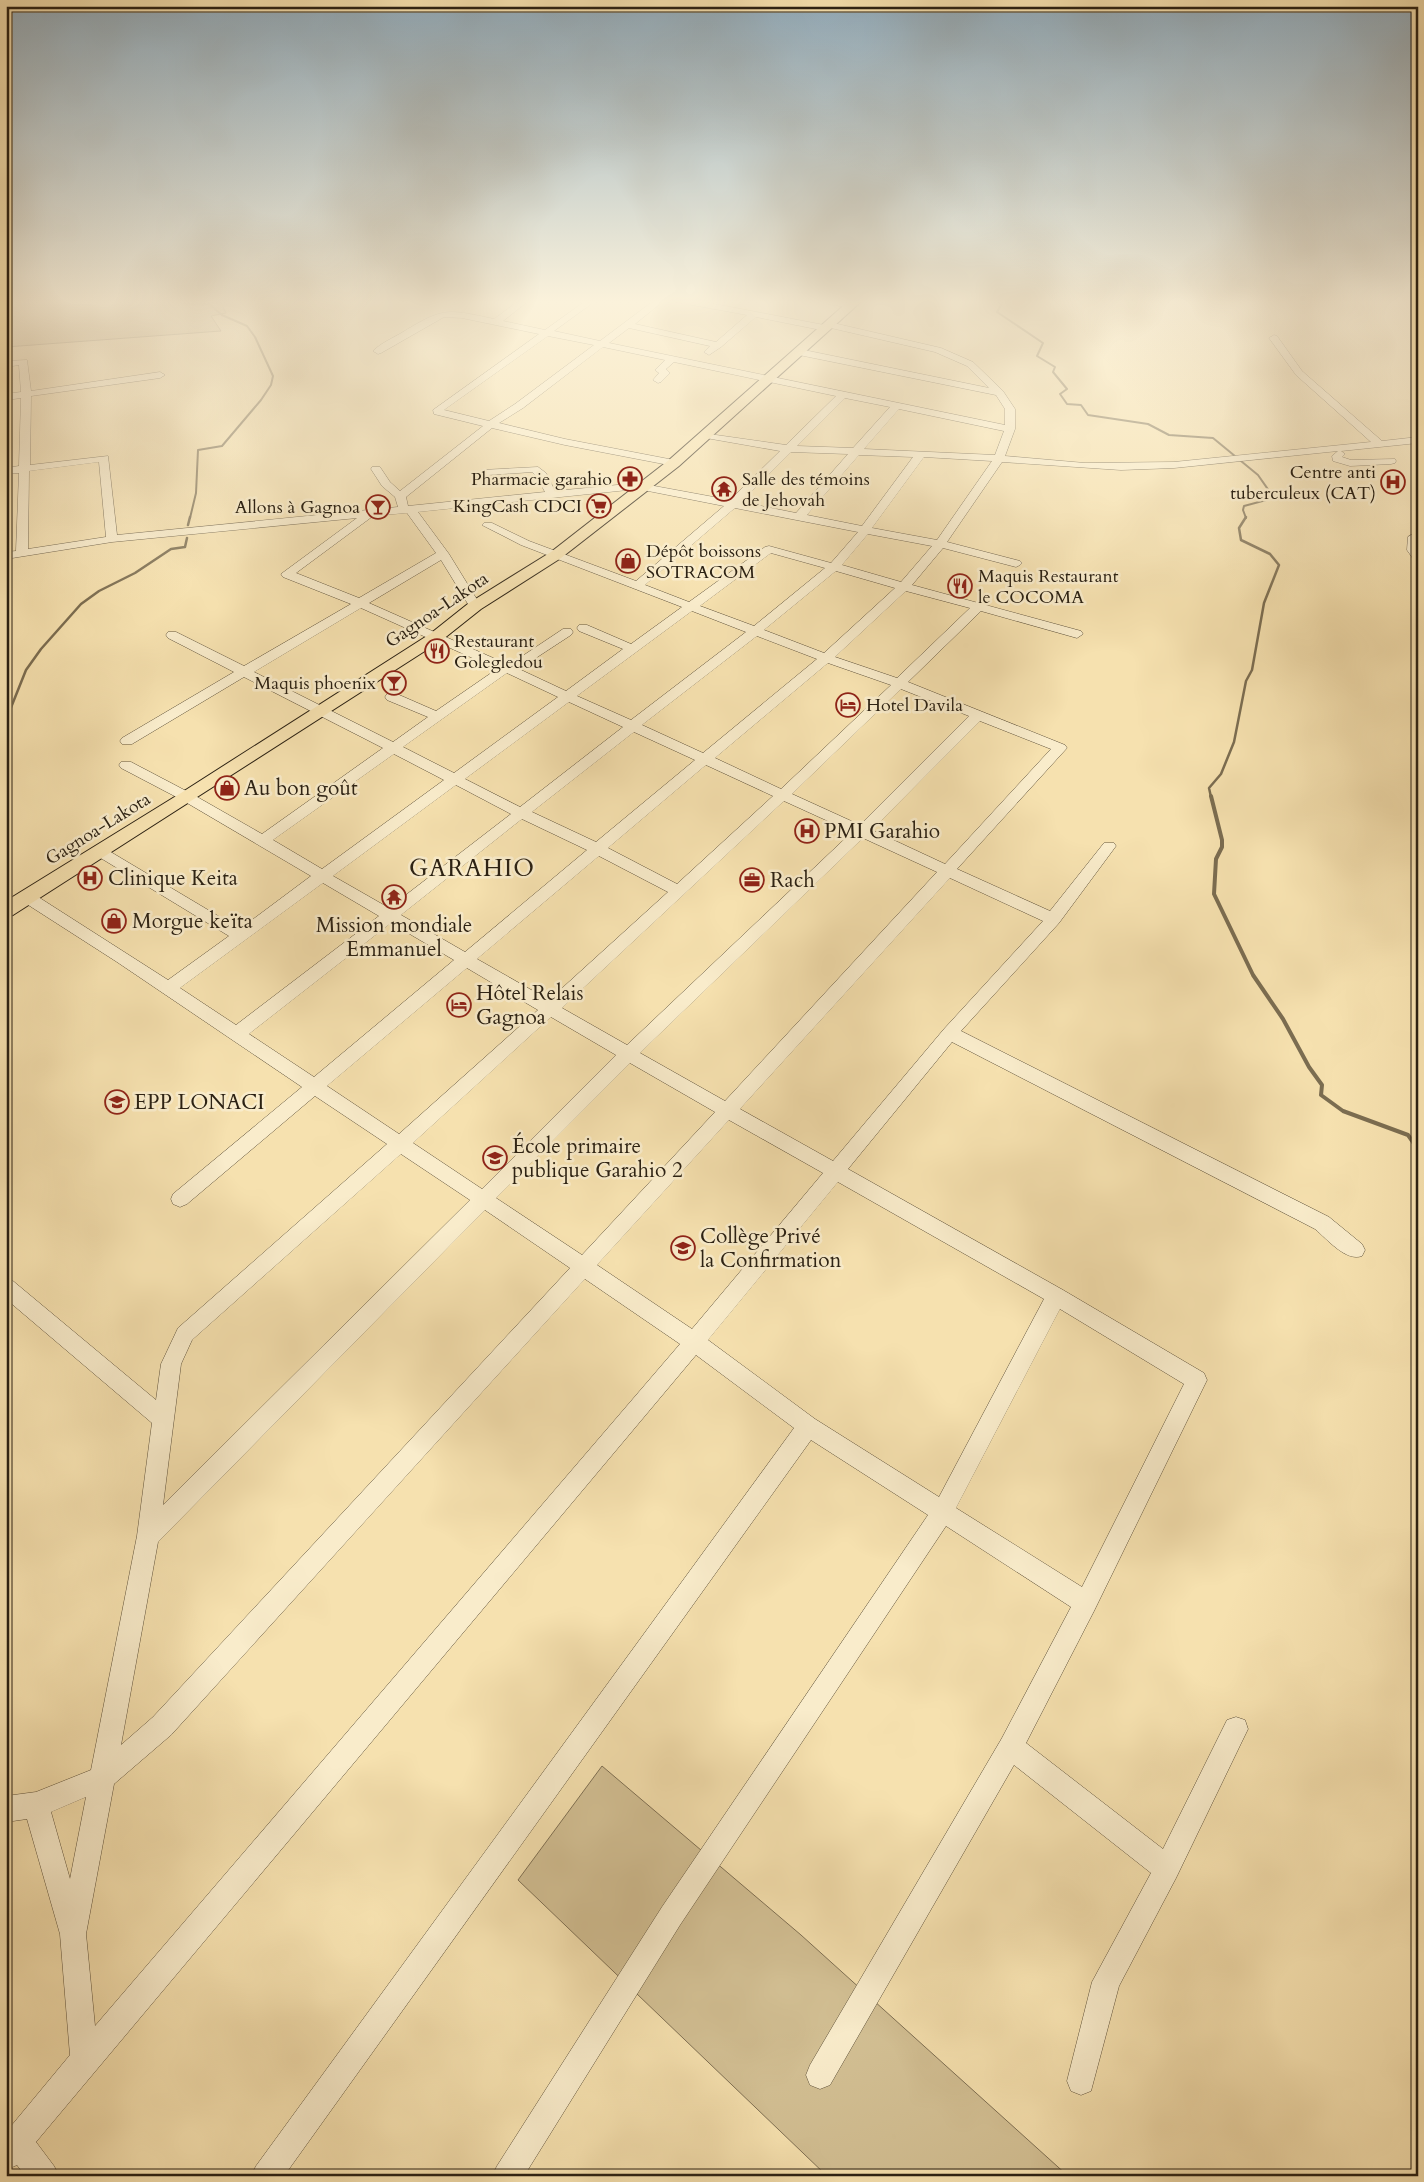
<svg xmlns="http://www.w3.org/2000/svg" width="1424" height="2182" font-family="Cardo,serif">
	<style>
		.green { fill: #d3c094; stroke: #7f7054 }
		.lines { fill: none; stroke-linecap: round; stroke-linejoin: round }
		.stream-far3 { stroke: #7b6d51; stroke-width: 2 }
		.stream-far2 { stroke: #7b6d51; stroke-width: 2.5 }
		.stream-far1 { stroke: #7b6d51; stroke-width: 4 }
		.stream { stroke: #7b6d51; stroke-width: 4.5 }
		.minor-casing { stroke: #5e513a; stroke-width: 1 }
		.major-casing { stroke: #2b2113; stroke-width: 2 }
		.minor { fill: #f9eccb; fill-rule: evenodd }
		.major { fill: #f6e1af; fill-rule: evenodd }
		.labels { text-anchor: middle; dominant-baseline: central; stroke-width: 5; stroke-linejoin: round; paint-order: stroke }
		.far-poi-label { font-size: 18px; fill: #2b2113; stroke: #f9eccb; text-anchor: end }
		.far-street-label { font-size: 18px; fill: #2b2113; stroke: #f9eccb }
		.poi-label { font-size: 21px; fill: #2b2113; stroke: #f9eccb; text-anchor: start }
		.quarter-label { font-size: 24px; letter-spacing: 1px; fill: #2b2113; stroke: #f9eccb }
	</style>
	<rect width="100%" height="100%" fill="#f6e1af"/>
	<filter id="stains"><feTurbulence type="fractalNoise" baseFrequency=".004" numOctaves="4"/><feColorMatrix values="0 0 0 0 .2 0 0 0 0 .09 0 0 0 0 .02 0 0 0 .5 -.17"/></filter>
	<radialGradient id="worn" r=".72"><stop offset=".6" stop-color="#630" stop-opacity="0"/><stop offset="1" stop-color="#630" stop-opacity=".3"/></radialGradient>
	<path class="green" d="M6,299H234L220,301L226,313L211,316L221,331L6,347Z
		M602,1766L801,1935L1068,2176H827L518,1880Z"/>
	<g class="lines">
		<path class="stream-far3" d="M171,299L187,304H209L222,315L247,326L255,337L273,376L271,385L261,400L222,446L198,450L196,493L190,518
			M997,299L1001,305L997,312L1043,343L1037,356L1055,367L1053,372L1067,389L1060,394L1067,404L1081,405L1088,415L1148,424L1169,435L1213,438L1258,475L1274,498L1244,506L1243,510L1246,518"/>
		<path class="stream-far2" d="M188,525L190,517
			M6,720L26,670L41,649L81,604L99,591L135,573L171,549L185,547L187,538
			M1211,797L1209,788L1221,774L1234,742L1246,681L1252,670L1264,603L1279,565L1270,554L1241,540L1239,528L1246,517"/>
		<path class="stream-far1" d="M1211,796L1222,840V847L1216,859L1214,894L1253,975L1283,1019L1309,1067L1322,1085L1321,1095L1343,1111L1408,1135L1415,1145L1416,1152"/>
		<path class="stream" d="M1416,1151L1418,1162"/>
		<g class="minor-casing">
			<path id="minor" d="M521,299H531L503,321L545,330L588,299H598L554,331L600,341L656,299H666L635,324L716,342L747,315L676,302L672,299H689L824,325L829,322L941,348L973,362L1003,391L1015,409V429L1005,456L1085,463L1174,462L1371,442L1296,375L1269,338L1274,335L1277,336L1302,371L1382,441L1418,437V443L1341,451L1345,454L1342,457L1351,460L1395,459L1396,461L1395,463L1391,464L1350,466L1333,461L1332,456L1338,451L1174,468L1121,470L1002,462L947,542L1020,561L1022,563L1020,565L1016,567L943,548L912,585L1081,631L1083,634L1077,638L981,611L908,682L1065,745L1067,748L957,869L1050,911L1104,843H1114L1116,846L1059,923L961,1031L1329,1217L1362,1244L1365,1250L1362,1256C1346,1262 1327,1239 1315,1229L952,1042L848,1169L1063,1290L1204,1373L1207,1380L1094,1611L1026,1743L1163,1849L1227,1720L1236,1717L1245,1720L1248,1729L1176,1878L1119,1986L1091,2091L1081,2095L1071,2091L1067,2081L1092,1982L1151,1873L1014,1765L830,2085L820,2089L810,2085L806,2075L810,2065L1002,1738L1071,1607L946,1526L680,1925L524,2176H492L497,2166L662,1907L928,1515L811,1440L284,2176H251L256,2166L794,1428L696,1355L36,2142L54,2166L59,2176H25L17,2165L6,2170L7,2131L70,2055L60,1934L27,1819L6,1822V1796L36,1792L91,1770L137,1536L152,1423L6,1299V1279L13,1281L156,1400L161,1364L178,1328L387,1144L315,1096L187,1204L180,1207L173,1204L171,1199L173,1194L302,1087L117,962L22,901L19,897L22,893L27,892L32,893L168,980L229,936L94,854L92,851L94,848H104L240,929L311,876L182,800L121,768L119,765L121,762H131L192,794L262,834L383,748L244,677L132,744H122L120,741L122,738L234,672L168,638L166,635L168,632H176L244,666L351,604L283,577L281,574L357,518L112,542L6,559V552L16,551L19,473L6,474V468L19,466L21,398L6,400V394L21,392L19,365L6,367V361L27,360L31,391L160,372L165,375L160,378L31,396L30,465L108,456L117,535L398,507L395,497L382,486L371,469L372,467H380L390,482L400,491L483,426L434,414L433,410L539,334L462,318L444,317L381,353L378,354L373,351C381,343 393,338 403,332C444,307 447,309 494,319ZM756,317L826,331L831,328L935,352L967,366L989,388L799,349L794,352L799,355L996,395L1005,409V425L609,343L629,328L710,346L704,352L709,355L721,347ZM548,336L594,345L515,404L489,421L444,410ZM603,347L665,360L655,370L659,373L653,380L658,383L661,382L670,373L666,369L674,362L836,396L786,445L702,433L701,435L706,438L780,451L730,500L638,483L555,491L546,473L538,467L482,470L477,473L473,482L474,484H482L488,475L532,472L537,477L545,492L408,506L406,497L492,428L565,445L674,466L678,465L679,463L674,460L565,439L499,423L523,408ZM845,398L890,407L853,448L797,446ZM899,409L1004,431L995,455L864,449ZM791,452L848,454L796,513L741,502ZM859,455L913,457L862,526L807,515ZM924,457L992,461L937,540L872,528ZM99,462L106,537L28,549L29,471ZM638,489L724,506L636,581L529,541L492,523H484L482,525L521,545L682,607L631,644L587,625H579L577,628L579,631L623,649L566,691L519,669L571,635L573,632L571,629H563L509,665L369,603L441,560L471,609L475,610L481,606L449,554L418,512ZM735,508L858,532L831,563L769,546L765,547L689,602L645,585ZM407,513L436,553L359,598L296,573L373,516ZM868,534L932,546L901,582L842,565ZM771,553L825,568L754,626L700,606ZM836,571L895,588L824,653L764,630ZM906,591L970,608L897,678L835,657ZM361,608L497,669L436,711L397,694H387L385,697L387,700L428,717L393,742L254,672ZM692,611L746,632L631,720L577,696ZM757,636L817,659L703,753L642,725ZM828,663L891,685L781,789L715,758ZM507,673L558,697L454,773L403,747ZM901,689L969,716L860,825L792,794ZM569,702L623,727L520,807L465,779ZM980,721L1051,749L945,864L872,830ZM634,732L695,760L596,842L532,812ZM394,754L444,780L322,869L273,840ZM706,765L773,796L677,884L608,848ZM456,785L511,814L389,908L333,876ZM784,801L852,832L627,1045L562,1008ZM522,819L587,850L465,952L401,915ZM863,838L937,872L725,1101L640,1053ZM599,856L668,892L549,1000L477,959ZM950,878L1043,921L944,1029L833,1161L740,1109ZM323,883L379,916L236,1025L180,988ZM391,923L454,960L314,1077L249,1034ZM467,968L538,1010L399,1134L327,1086ZM551,1017L616,1055L482,1189L413,1143ZM630,1063L715,1112L582,1255L496,1198ZM729,1120L823,1173L692,1329L597,1265ZM401,1154L470,1200L163,1505L181,1364L192,1340ZM838,1182L1044,1299L939,1497L815,1419L708,1340ZM485,1210L570,1268L153,1717L121,1745L158,1542ZM585,1279L680,1344L95,2026L86,1934L114,1784L171,1735ZM1060,1309L1184,1384L1082,1587L956,1508ZM86,1797L70,1879L51,1812Z
				M814,299H832L855,305L851,308L818,302Z
				M1418,531V561L1414,560L1407,550L1408,537Z"/>
		</g>
		<g class="major-casing">
			<path id="major" d="M851,299H864L679,466L561,558L481,609L442,640L13,915L6,917V901L181,793L430,634L469,603L551,552L669,460Z"/>
		</g>
		<use href="#minor" class="minor"/>
		<use href="#major" class="major"/>
	</g>
	<linearGradient id="sky" x2="0" y2="1"><stop stop-color="#92acbc"/><stop offset="0.5" stop-color="#fbf2db"/><stop offset="1" stop-color="#fbf2db" stop-opacity="0"/></linearGradient>
	<rect width="1424" height="604" fill="url(#sky)"/>
	<defs>
		<g id="pharmacy-ring" transform="scale(1.25)"><circle r="9.5" fill="#f9eccb" stroke="#8f2418" stroke-width="1.5"/><path d="M-2-6h4v4h4v4h-4v4h-4v-4h-4v-4h4Z" fill="#8f2418"/></g>
		<g id="hospital-ring" transform="scale(1.25)"><circle r="9.5" fill="#f9eccb" stroke="#8f2418" stroke-width="1.5"/><path d="M-5-5h3v3.5h4V-5h3V5h-3V1.5h-4V5h-3Z" fill="#8f2418"/></g>
		<g id="temple-ring" transform="scale(1.25)"><circle r="9.5" fill="#f9eccb" stroke="#8f2418" stroke-width="1.5"/><path d="M0-6L5-2H3V0L6.5 2.5H4V6H1.5V3h-3V6H-4V2.5H-6.5L-3 0V-2H-5Z" fill="#8f2418"/></g>
		<g id="supermarket-ring" transform="scale(1.25)"><circle r="9.5" fill="#f9eccb" stroke="#8f2418" stroke-width="1.5"/><path d="M-6-5.5h2.5l.6 2H6L4.5 2H-2.5L-4.4-4H-6ZM-1.5 3.2a1.3 1.3 0 1 0 .1 0ZM3 3.2a1.3 1.3 0 1 0 .1 0Z" fill="#8f2418"/></g>
		<g id="bar-ring" transform="scale(1.25)"><circle r="9.5" fill="#f9eccb" stroke="#8f2418" stroke-width="1.5"/><path d="M-6-5H6L.8 .8V4.5H3.5V6h-7V4.5H-.8V.8Z" fill="#8f2418"/></g>
		<g id="shop-ring" transform="scale(1.25)"><circle r="9.5" fill="#f9eccb" stroke="#8f2418" stroke-width="1.5"/><path d="M-5-2.5h2.3a2.7 3.5 0 0 1 5.4 0H5L5.5 6h-11ZM-1.5-2.5h3a1.5 2.3 0 0 0-3 0Z" fill="#8f2418"/></g>
		<g id="restaurant-ring" transform="scale(1.25)"><circle r="9.5" fill="#f9eccb" stroke="#8f2418" stroke-width="1.5"/><path d="M-5-6h1v4h1v-4h1v4h1v-4h1v5L-1.5 .5V6h-2V.5L-5-1ZM5-6V6H3V1.5H1.5Q1.5-4 5-6Z" fill="#8f2418"/></g>
		<g id="hotel-ring" transform="scale(1.25)"><circle r="9.5" fill="#f9eccb" stroke="#8f2418" stroke-width="1.5"/><path d="M-6-4.5h1.5V1H6V5H4.5V3h-9V5H-6ZM-4 0a1.8 1.8 0 1 1 3.6 0ZM.5 0V-2.5h3Q6-2.5 6 0Z" fill="#8f2418"/></g>
		<g id="office-ring" transform="scale(1.25)"><circle r="9.5" fill="#f9eccb" stroke="#8f2418" stroke-width="1.5"/><path d="M-6-3h4V-5.5h4V-3h4V5H-6ZM-1-4.5V-3h2v-1.5ZM-6 0V1H6V0Z" fill="#8f2418"/></g>
		<g id="school-ring" transform="scale(1.25)"><circle r="9.5" fill="#f9eccb" stroke="#8f2418" stroke-width="1.5"/><path d="M0-5L7-2L0 1L-7-2ZM-4 1L0 2.5L4 1V4Q0 6-4 4Z" fill="#8f2418"/></g>
		<g id="university-ring" transform="scale(1.25)"><circle r="9.5" fill="#f9eccb" stroke="#8f2418" stroke-width="1.5"/><path d="M0-5L7-2L0 1L-7-2ZM-4 1L0 2.5L4 1V4Q0 6-4 4Z" fill="#8f2418"/></g>
	</defs>
	<g fill-rule="evenodd">
		<use href="#pharmacy-ring" x="630" y="479"/>
		<use href="#hospital-ring" x="1393" y="482"/>
		<use href="#temple-ring" x="724" y="489"/>
		<use href="#supermarket-ring" x="599" y="506"/>
		<use href="#bar-ring" x="378" y="507"/>
		<use href="#shop-ring" x="628" y="561"/>
		<use href="#restaurant-ring" x="960" y="586"/>
		<use href="#restaurant-ring" x="437" y="651"/>
		<use href="#bar-ring" x="394" y="683"/>
		<use href="#hotel-ring" x="848" y="705"/>
		<use href="#shop-ring" x="227" y="788"/>
		<use href="#hospital-ring" x="807" y="831"/>
		<use href="#hospital-ring" x="90" y="878"/>
		<use href="#office-ring" x="752" y="880"/>
		<use href="#temple-ring" x="394" y="897"/>
		<use href="#shop-ring" x="114" y="921"/>
		<use href="#hotel-ring" x="459" y="1005"/>
		<use href="#school-ring" x="117" y="1102"/>
		<use href="#school-ring" x="495" y="1158"/>
		<use href="#university-ring" x="683" y="1248"/>
	</g>
	<g class="labels">
		<g class="far-poi-label">
			<text x="1376" y="472">Centre anti<tspan x="1376" dy="21">tuberculeux (CAT)</tspan></text>
			<text x="612" y="479">Pharmacie garahio</text>
			<text x="742" y="479" text-anchor="start">Salle des témoins<tspan x="742" dy="21">de Jehovah</tspan></text>
			<text x="582" y="506">KingCash CDCI</text>
			<text x="360" y="507">Allons à Gagnoa</text>
			<text x="646" y="551" text-anchor="start">Dépôt boissons<tspan x="646" dy="21">SOTRACOM</tspan></text>
			<text x="978" y="576" text-anchor="start">Maquis Restaurant<tspan x="978" dy="21">le COCOMA</tspan></text>
			<text x="454" y="641" text-anchor="start">Restaurant<tspan x="454" dy="21">Golegledou</tspan></text>
			<text x="376" y="683">Maquis phoenix</text>
			<text x="866" y="705" text-anchor="start">Hotel Davila</text>
		</g>
		<g class="far-street-label">
			<text transform="translate(437 610) rotate(-34)">Gagnoa-Lakota</text>
			<text transform="translate(98 829) rotate(-32)">Gagnoa-Lakota</text>
		</g>
		<g class="poi-label">
			<text x="244" y="788">Au bon goût</text>
			<text x="824" y="831">PMI Garahio</text>
			<text x="108" y="878">Clinique Keita</text>
			<text x="770" y="880">Rach</text>
			<text x="132" y="921">Morgue keïta</text>
			<text x="394" y="925" text-anchor="middle">Mission mondiale<tspan x="394" dy="24">Emmanuel</tspan></text>
			<text x="476" y="993">Hôtel Relais<tspan x="476" dy="24">Gagnoa</tspan></text>
			<text x="134" y="1102">EPP LONACI</text>
			<text x="512" y="1146">École primaire<tspan x="512" dy="24">publique Garahio 2</tspan></text>
			<text x="700" y="1236">Collège Privé<tspan x="700" dy="24">la Confirmation</tspan></text>
		</g>
		<g class="quarter-label">
			<text x="472" y="868">GARAHIO</text>
		</g>
	</g>
	<rect width="1424" height="2182" fill="none" stroke="#f6e1af" stroke-width="25"/>
	<rect x="8" y="8" width="1409" height="2167" fill="none" stroke="#2b2113" stroke-width="2.5"/>
	<rect x="12" y="12" width="1399" height="2157" fill="none" stroke="#2b2113"/>
	<rect width="100%" height="100%" filter="url(#stains)"/>
	<rect width="100%" height="100%" fill="url(#worn)"/>
</svg>
